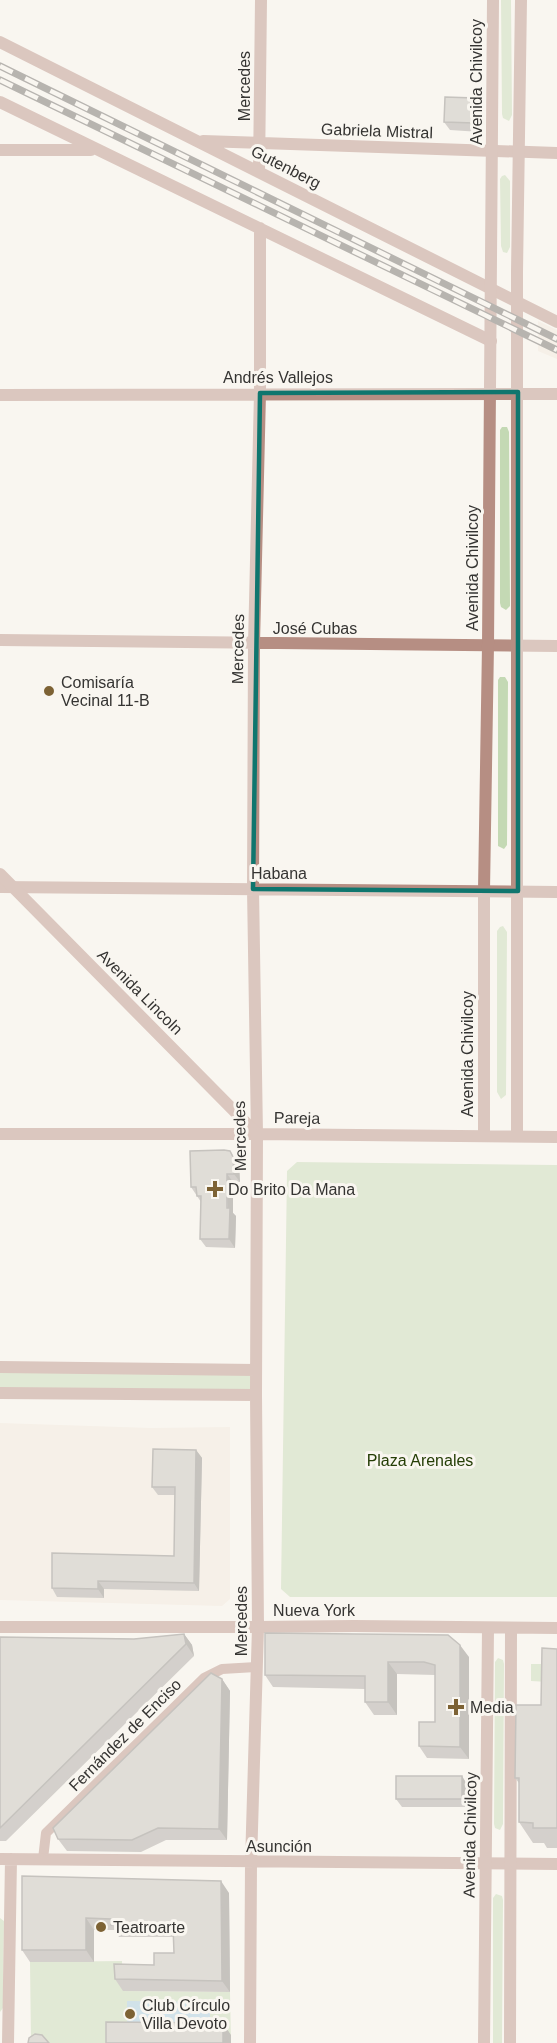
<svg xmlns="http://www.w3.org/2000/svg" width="557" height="2043" font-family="Helvetica,sans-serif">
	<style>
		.built { fill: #f1e9dd }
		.green { fill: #c4d9b4 }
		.water { fill: #9fc9e1 }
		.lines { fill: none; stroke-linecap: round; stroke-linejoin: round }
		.pedestrian { stroke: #b68e83; stroke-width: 10 }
		.minor { stroke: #b68e83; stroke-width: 12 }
		.tertiary { stroke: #b68e83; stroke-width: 12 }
		.rail-casing { stroke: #666461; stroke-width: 7 }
		.rail { stroke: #f9f6f0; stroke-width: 4.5; stroke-dasharray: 14; stroke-linecap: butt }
		.wall { fill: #a6a39f }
		.shaded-wall { fill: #878582 }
		.building { fill: #c1beb9; stroke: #878582; stroke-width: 1.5 }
		.marked { fill: none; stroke: #0f766e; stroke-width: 4.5; stroke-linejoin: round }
		.poi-dot { fill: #7d6234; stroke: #f9f6f0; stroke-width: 2 }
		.labels { text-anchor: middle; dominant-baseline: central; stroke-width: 6; stroke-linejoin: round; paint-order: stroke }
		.street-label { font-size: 16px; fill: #353432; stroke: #f9f6f0 }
		.poi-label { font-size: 16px; fill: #353432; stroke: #f9f6f0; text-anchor: start }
		.park-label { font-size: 16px; fill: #253e06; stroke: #f9f6f0 }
	</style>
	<rect width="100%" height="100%" fill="#f9f6f0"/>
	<path class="built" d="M538,321L557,330V359L538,351Z
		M0,1423L151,1428L230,1427V1599L222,1606L0,1600Z"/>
	<path class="green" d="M501,0H511L512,115L509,121L503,118L502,114Z
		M505,175L510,181V247L507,253L503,252L501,246L500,179L502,176Z
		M502,427H507L509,432L510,606L506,610L501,607L500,603V430Z
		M500,677H505L508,682L507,845L504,849L498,846V680Z
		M503,926L507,932L506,1095L501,1099L497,1092V931L500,927Z
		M297,1162L557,1165V1597H290L281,1589L287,1171Z
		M0,1367L256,1370V1395L0,1393Z
		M542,1654H557L548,1682L531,1681V1664H542Z
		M498,1658L503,1660L504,1664L503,1824L500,1830L495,1828L494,1824L495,1662Z
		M496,1894L502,1896L503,1900L502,2043H493V1898Z
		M0,1918L4,1921L3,2008L0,2012Z
		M122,1961L123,1991L230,1992L231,2043H31L30,1962Z"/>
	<path class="water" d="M127,2001L210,2002V2035L127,2033Z"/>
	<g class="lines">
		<path class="pedestrian" d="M43,1859L46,1833L204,1678L222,1669L257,1667"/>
		<path class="minor" d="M0,42L557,322
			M0,102L491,341
			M203,141L557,153
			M0,150H91
			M259,172L261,0
			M0,395L557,394
			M0,640L557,646
			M0,887L557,892
			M0,1134H257L253,889L254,644L260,393V228
			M0,1627H258L251,1863L250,2043
			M0,1859L557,1864
			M8,2043L11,1859"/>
		<path class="tertiary" d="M0,874L257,1134
			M257,1134L256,1395L258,1627L354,1626L557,1628
			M257,1134L557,1137
			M484,1136V890L488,645L493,0
			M517,1136V272L521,0
			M0,1367L256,1370
			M0,1393L256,1395
			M484,2043L488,1628
			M510,2043L511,1628"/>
		<g class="rail-casing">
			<path id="rail" d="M0,66L557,339
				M0,80L557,350"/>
		</g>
		<use href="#rail" class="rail"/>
	</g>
	<path class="wall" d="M480,107V132L450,130L444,122Z
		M239,1165L240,1182H233V1213L236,1216L235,1248L206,1247L200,1239L201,1202L191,1187Z
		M196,1450L202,1458L199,1591L104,1589V1598L57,1597L52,1588L174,1556L175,1495H158L152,1487Z
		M265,1633L469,1657V1759L427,1758L419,1746L435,1722V1675L397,1674V1715H374L365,1702V1689L273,1687L265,1675Z
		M184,1634L192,1645L194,1656L6,1841H0V1637L134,1639Z
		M557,1649V1848H547L544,1843H533L519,1822V1783L515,1778L541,1705Z
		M222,1679L230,1691L227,1840H166L141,1852L67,1851L58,1839Z
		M467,1784V1807H402L396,1799Z
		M22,1876L229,1893L230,1992L123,1991L115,1979L154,1965L174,1953V1937H119L115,1930H94V1962H30L22,1950Z"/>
	<path class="shaded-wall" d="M475,98L480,107V132L474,123Z
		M230,1151L239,1165L240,1182L234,1174Z
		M227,1174L233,1182V1213L236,1216L235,1248L229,1239Z
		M196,1450L202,1458L199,1591L194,1583Z
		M98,1581L104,1589V1598L98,1589Z
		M184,1634L192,1645L194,1656L186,1644Z
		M460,1645L469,1657V1759L460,1747Z
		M388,1662L397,1674V1715L388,1702Z
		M222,1679L230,1691L227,1840L219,1829Z
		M462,1776L467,1784V1807L462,1799Z
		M221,1881L229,1893L230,1992L222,1981Z
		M86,1918L94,1930V1962L86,1950Z
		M223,2023L231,2035V2043H223Z"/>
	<path class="building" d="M445,97L475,98L474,123L444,122Z
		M224,1150L230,1151L233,1157L234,1174H227V1208H230L229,1239H200L201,1196H197L196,1187H191L190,1151Z
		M153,1449L196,1450L194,1583L98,1581V1589L52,1588V1553L174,1556L175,1487H152Z
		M265,1633L448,1635L460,1645V1747L419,1746V1722H435V1665L424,1662H388V1702H365V1676L265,1675Z
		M184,1634L186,1644L0,1828V1637L134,1639Z
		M542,1648L557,1649V1828H533V1823L519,1822V1778H515L516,1705H541Z
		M211,1673L222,1679L219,1829L158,1828L132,1840L58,1839L53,1828Z
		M396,1776H462V1799H396Z
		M22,1876L221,1881L222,1981L115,1979L114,1964L154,1965V1953H174L173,1926L111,1925V1919L86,1918V1950H22Z
		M106,2022L223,2023V2043H106Z
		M35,2034L42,2035L49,2043H28L29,2038Z"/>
	<path d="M0 0H557V2043H0ZM518,392V891L253,889L260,393Z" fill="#f9f6f0" fill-opacity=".55" fill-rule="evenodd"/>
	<path class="marked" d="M518,392V891L253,889L260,393Z"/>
	<g class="poi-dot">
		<circle cx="49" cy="691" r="6"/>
		<path d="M212 1180h6v6h6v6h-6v6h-6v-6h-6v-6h6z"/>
		<path d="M453 1698h6v6h6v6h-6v6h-6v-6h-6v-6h6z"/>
		<circle cx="101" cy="1927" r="6"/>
		<circle cx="130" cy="2014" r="6"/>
	</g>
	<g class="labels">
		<g class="street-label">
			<text transform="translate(476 82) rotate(-90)">Avenida Chivilcoy</text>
			<text transform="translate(244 86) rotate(-90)">Mercedes</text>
			<text transform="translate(377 131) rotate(2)">Gabriela Mistral</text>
			<text transform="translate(286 167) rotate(27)">Gutenberg</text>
			<text x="278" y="377">Andrés Vallejos</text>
			<text transform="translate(472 568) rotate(-90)">Avenida Chivilcoy</text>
			<text x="315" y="628">José Cubas</text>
			<text transform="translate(238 649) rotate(-89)">Mercedes</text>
			<text x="279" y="873">Habana</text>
			<text transform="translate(140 992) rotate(45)">Avenida Lincoln</text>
			<text transform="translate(467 1054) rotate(-90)">Avenida Chivilcoy</text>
			<text transform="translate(297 1118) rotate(1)">Pareja</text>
			<text transform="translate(240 1136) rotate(-91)">Mercedes</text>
			<text x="314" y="1610">Nueva York</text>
			<text transform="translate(241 1621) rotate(-90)">Mercedes</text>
			<text transform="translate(125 1735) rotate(-45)">Fernández de Enciso</text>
			<text transform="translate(470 1835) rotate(-89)">Avenida Chivilcoy</text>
			<text x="279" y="1846">Asunción</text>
		</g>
		<g class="poi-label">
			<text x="61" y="682">Comisaría<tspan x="61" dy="18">Vecinal 11-B</tspan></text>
			<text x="228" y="1189">Do Brito Da Mana</text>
			<text x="470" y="1707">Media</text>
			<text x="113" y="1927">Teatroarte</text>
			<text x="142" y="2005">Club Círculo<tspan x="142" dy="18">Villa Devoto</tspan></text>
		</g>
		<g class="park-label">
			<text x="420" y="1460">Plaza Arenales</text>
		</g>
	</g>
</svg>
